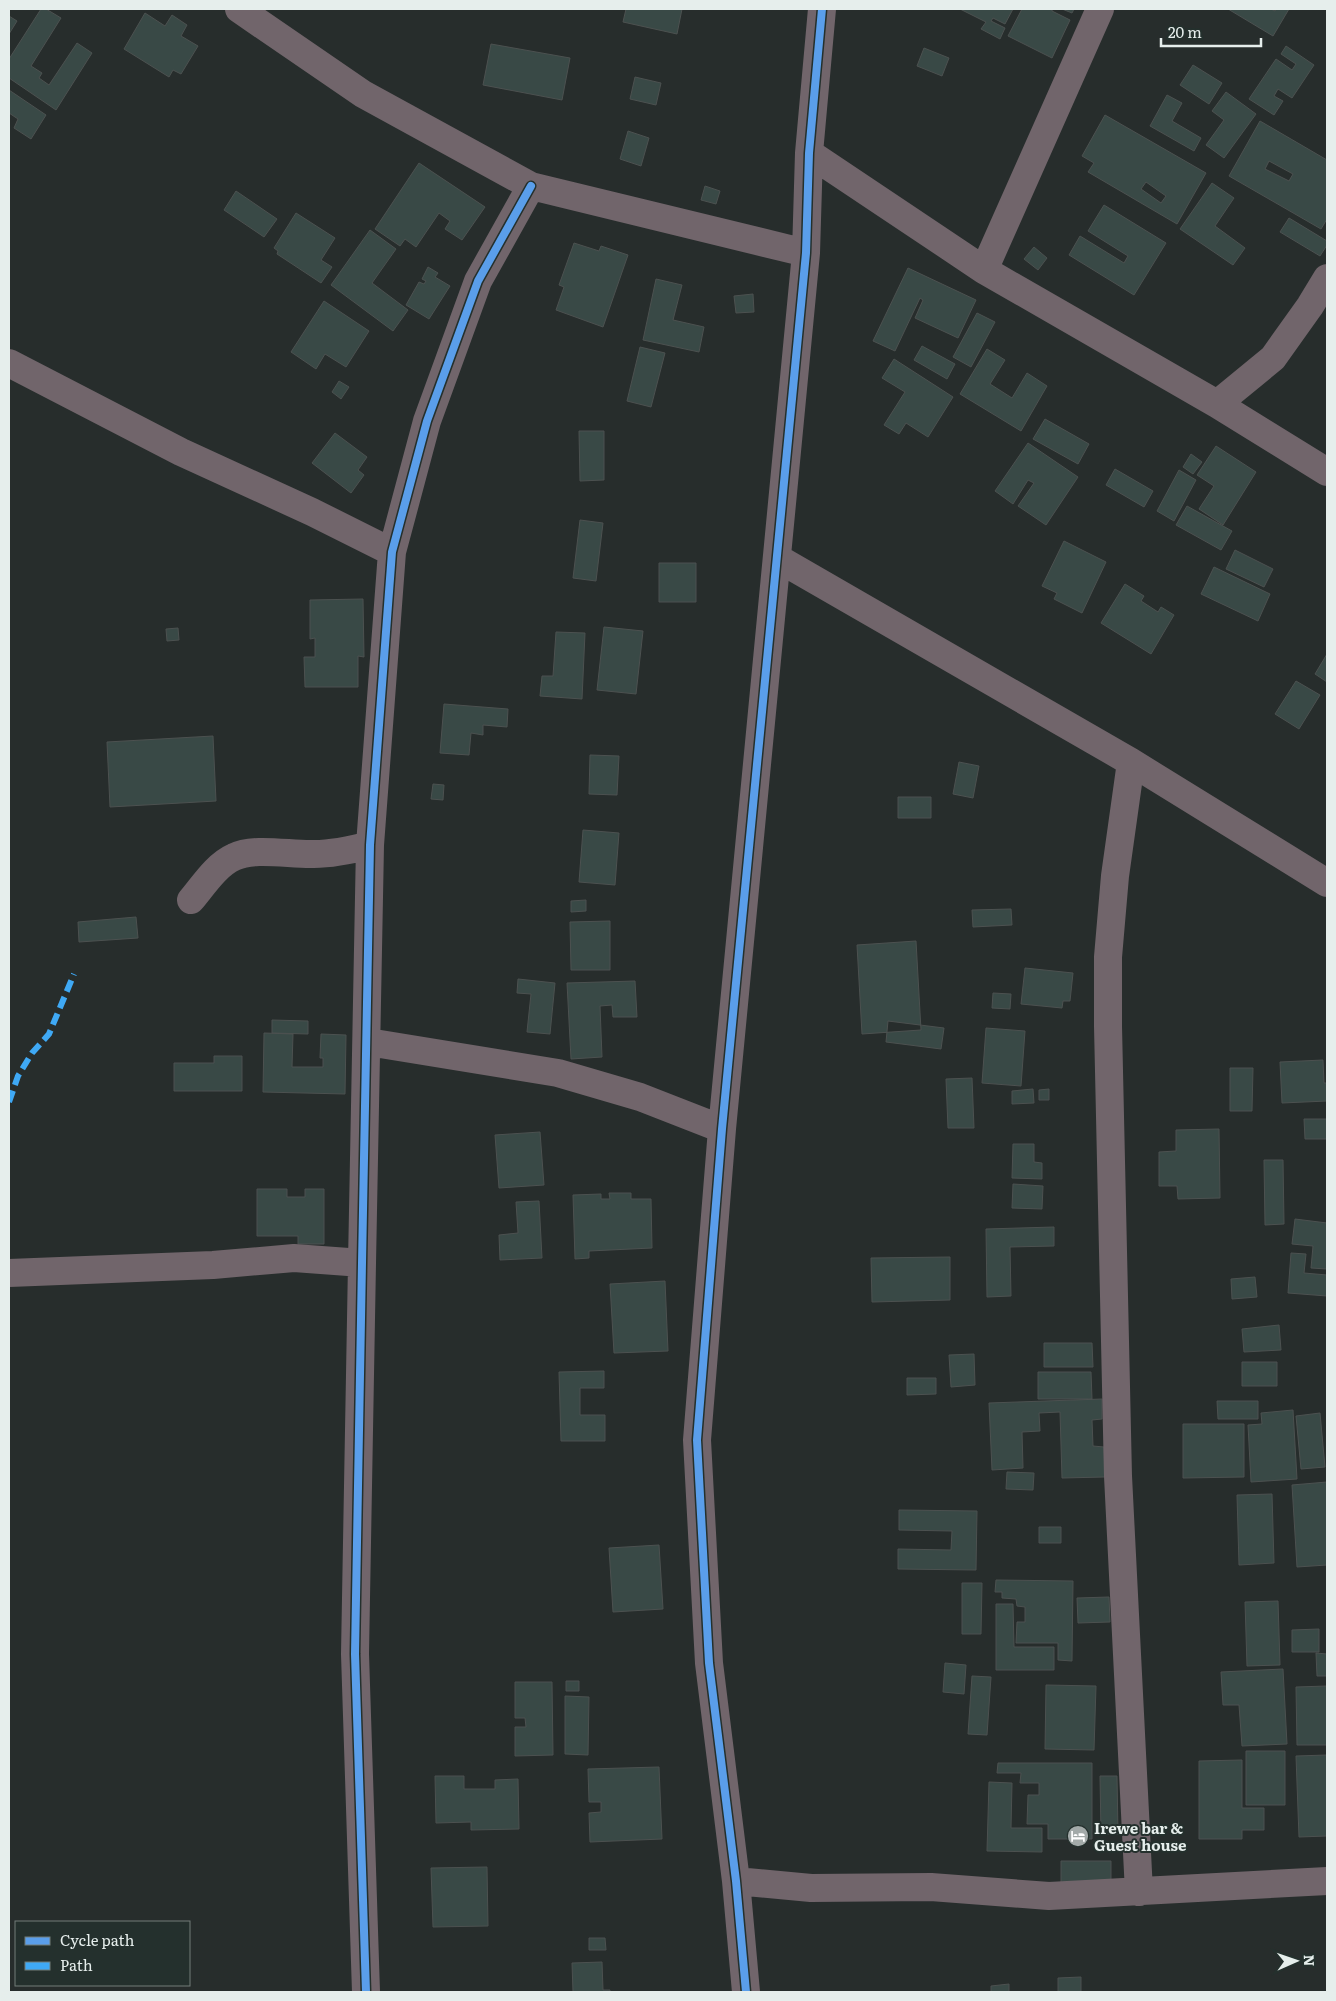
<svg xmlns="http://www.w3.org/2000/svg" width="1336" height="2001" font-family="Literata,serif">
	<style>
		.building { fill: #394946; stroke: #4c5150; fill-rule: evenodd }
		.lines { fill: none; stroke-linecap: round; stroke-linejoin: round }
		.street { stroke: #71656b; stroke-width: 28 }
		.quiet { stroke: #3fa9f5; stroke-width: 6; stroke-dasharray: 12 6; stroke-linecap: butt }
		.cycleway-casing { stroke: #24302d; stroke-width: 11 }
		.cycleway { stroke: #5a9eea; stroke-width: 8 }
		.labels { text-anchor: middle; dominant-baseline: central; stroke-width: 4; stroke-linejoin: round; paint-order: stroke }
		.poi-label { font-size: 15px; font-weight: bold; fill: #e6eeec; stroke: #24302d; text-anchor: start }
	</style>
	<rect width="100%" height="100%" fill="#272d2c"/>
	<path class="building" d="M41,9H46L61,18L31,66L42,73L39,78L49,85L77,43L92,53L56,110L9,78V59Z
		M626,9H682L677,34L623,22Z
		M960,9H1013L1005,24L993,18L991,21L1005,28L1000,39L981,29L986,22Z
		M1022,9H1052V11L1070,20L1052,58L1008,36Z
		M1062,9H1074L1072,13Z
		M1228,9H1271L1275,11L1276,9H1289L1273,36Z
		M145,13L165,26L172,15L187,25L181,36L198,46L181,74L173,70L169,77L124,49Z
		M9,16L17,21L9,34Z
		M491,44L570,58L562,100L483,85Z
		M1286,46L1314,65L1292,98L1278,89L1274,96L1283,101L1274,115L1249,99L1276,59L1292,70L1296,64L1281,54Z
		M924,48L949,58L942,76L917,66Z
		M1193,65L1222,83L1209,104L1180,85Z
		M635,77L661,83L656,105L630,99Z
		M9,90L46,115L31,139L14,128L18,119L9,113Z
		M1226,92L1256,114L1224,158L1206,145L1224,120L1212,111Z
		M1167,95L1182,103L1172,121L1201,138L1194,151L1150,126Z
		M1105,115L1206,173L1177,224L1088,172L1094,163L1082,156ZM1146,182L1166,196L1161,203L1141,189Z
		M1260,121L1327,160V219L1321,229L1229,176ZM1269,161L1293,174L1289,181L1265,169Z
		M628,131L649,138L641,166L620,159Z
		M419,163L485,207L462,240L445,229L450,221L439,213L416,247L405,239L400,246L375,229Z
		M1212,183L1234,198L1215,226L1245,248L1233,265L1180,229Z
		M705,186L720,191L716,204L701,200Z
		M236,191L277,219L264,237L224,210Z
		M1104,205L1166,243L1134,295L1069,255L1080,236L1124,263L1128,256L1088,231Z
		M296,213L335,238L321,260L332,267L321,283L277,254L278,251L274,248Z
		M1289,218L1327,241V245L1320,256L1280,232Z
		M370,230L396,249L372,283L408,310L393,331L331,285Z
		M574,243L599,251L601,246L628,255L603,327L556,310L564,287L559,285Z
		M1034,247L1047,258L1038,270L1024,259Z
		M428,267L438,273L435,277L450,286L429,319L406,305L419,282L424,284L426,281L422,279Z
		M908,268L976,300L958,338L915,318L923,300L920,298L895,351L873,341Z
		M656,279L682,285L673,320L704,327L699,352L643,340Z
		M753,294L754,312L736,313L734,296Z
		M324,301L369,331L346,367L325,354L316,369L291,352Z
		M977,313L995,322L971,367L953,357Z
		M922,346L955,364L947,379L914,360Z
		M640,347L665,353L651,407L627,401Z
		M987,349L1005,360L990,384L1012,398L1027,373L1047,386L1021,431L960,394Z
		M894,359L953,397L928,437L906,423L899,434L884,425L905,392L882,378Z
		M339,381L349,387L341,399L332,392Z
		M1045,419L1089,444L1078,464L1033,439Z
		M579,431H604V480L580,481Z
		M335,433L367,457L358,470L364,475L351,493L312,463Z
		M1028,443L1078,477L1046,525L1018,506L1034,483L1028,480L1013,504L995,491Z
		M1216,446L1256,472L1223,525L1199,509L1214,486L1197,475Z
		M1191,454L1202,462L1193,474L1183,467Z
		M1115,469L1153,491L1144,507L1106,485Z
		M1179,470L1196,480L1174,521L1157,511Z
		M1187,506L1232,531L1221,550L1176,525Z
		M580,520L603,523L596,581L573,578Z
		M1064,541L1106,562L1082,613L1054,599L1057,593L1042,586Z
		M1235,550L1273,569L1264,587L1226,569Z
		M659,563H696V602H659Z
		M1214,567L1270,594L1258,621L1201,594Z
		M1125,584L1144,596L1141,601L1158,612L1161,607L1174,615L1151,654L1101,623Z
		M363,599L364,657L358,656V687H305L304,657H315V638L310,639V600Z
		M604,627L643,631L636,694L597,690Z
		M178,628L179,640L167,641L166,629Z
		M556,632L585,633L582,699L540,696L542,676H553Z
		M1327,654V682L1315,674Z
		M1296,681L1320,695L1299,729L1275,714Z
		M444,704L508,709L507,727L483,725V735L471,733L469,755L440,753Z
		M213,736L216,801L110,807L107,742Z
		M590,755L619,756L617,795L589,794Z
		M959,762L979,766L973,798L953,794Z
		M433,784L444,785L443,800L431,799Z
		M898,797H931V818H898Z
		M583,830L619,833L615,885L579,882Z
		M586,900V911L571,912V901Z
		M1011,909L1012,925L973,927L972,910Z
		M136,917L138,938L79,942L78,922Z
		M610,921V970H571L570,922Z
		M916,941L921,1030L862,1034L857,945Z
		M1025,968L1073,973L1070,1001H1063L1062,1008L1021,1004Z
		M518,979L555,983L550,1034L527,1032L531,994L517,993Z
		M635,981L637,1017H613L612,1005L600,1006L602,1057L571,1059L567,983Z
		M993,993L1011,994L1010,1009L992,1008Z
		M272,1020L308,1021V1034L272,1033Z
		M888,1021L944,1028L941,1049L886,1042Z
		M986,1028L1025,1031L1021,1086L982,1083Z
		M264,1033L293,1034L292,1067H323V1058H320L321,1034L346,1035L345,1094L263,1092Z
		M214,1056H242V1091H174V1063H214Z
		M1323,1060L1324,1083H1327V1101L1282,1103L1280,1062Z
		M1230,1068H1253L1252,1111H1230Z
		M972,1078L974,1128H948L946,1079Z
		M1033,1089L1034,1103L1012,1104V1091Z
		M1049,1089V1100H1039V1090Z
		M1304,1119H1327V1139H1305Z
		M1219,1129L1220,1198L1178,1199L1177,1186H1159V1152L1176,1151V1130Z
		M540,1132L544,1185L499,1188L495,1135Z
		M1013,1144H1034V1162L1042,1163V1179L1012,1178Z
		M1264,1160H1283L1284,1224L1265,1225Z
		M1013,1184L1043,1186L1042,1209L1012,1208Z
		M257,1189H287V1197H305V1189H324V1244H298V1236H257Z
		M609,1193H631V1199H651L652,1248L589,1251V1258L575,1259L573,1195L601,1194V1199H610Z
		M539,1201L542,1258L500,1260L499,1235L518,1233L516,1202Z
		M1295,1219L1327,1223V1269L1311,1268L1313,1246L1292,1244Z
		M1054,1227V1246L1010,1247L1011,1296L987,1297L986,1229Z
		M1291,1253L1306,1254L1304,1273L1327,1275V1296L1288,1293Z
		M950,1257V1300L872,1302L871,1258Z
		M1255,1277L1257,1297L1232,1299L1231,1279Z
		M665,1281L668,1351L614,1353L610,1284Z
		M1279,1325L1281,1350L1244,1352L1242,1329Z
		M1044,1343H1092L1093,1367H1044Z
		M974,1354L975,1385L951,1387L949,1355Z
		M1242,1362H1277V1386H1242Z
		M604,1371V1388H580V1415H605V1441H561L559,1372Z
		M1038,1372H1091L1092,1399H1038Z
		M907,1378H936V1394L907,1395Z
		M1102,1399V1419L1092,1420L1093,1446L1104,1447L1105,1477L1062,1478L1060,1412L1039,1413L1040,1431L1022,1432L1023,1468L992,1470L989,1403Z
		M1217,1401H1258V1419H1218Z
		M1293,1410L1297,1479L1251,1482L1248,1425L1262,1424L1261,1413Z
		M1320,1413L1325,1467L1301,1469L1296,1416Z
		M1183,1424H1244V1477L1183,1478Z
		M1007,1472L1034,1473L1033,1490L1006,1489Z
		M1327,1482V1565L1297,1567L1292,1485Z
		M1272,1494L1274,1563L1239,1565L1237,1495Z
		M899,1510L977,1511L976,1570L898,1569V1549L951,1550L952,1531L899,1530Z
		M1039,1527H1061V1543H1039Z
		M659,1545L663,1609L613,1612L609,1548Z
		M996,1580L1073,1581L1072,1661L1058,1660V1643H1016L1017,1622H1025V1607L1017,1606L1016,1599L1002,1598V1592H995Z
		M962,1583H982L981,1634H962Z
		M1109,1597L1110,1622L1078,1623L1077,1598Z
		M1278,1601L1280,1665L1247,1666L1245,1602Z
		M996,1604H1013L1014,1647H1054V1670H996Z
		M1319,1629V1652H1292V1630Z
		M1316,1653L1327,1654V1676H1317Z
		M945,1663L966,1665L964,1694L943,1692Z
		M1283,1669L1287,1744L1242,1746L1239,1705H1223L1221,1672Z
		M972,1676L991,1677L987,1735L968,1734Z
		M566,1681H579V1691H566Z
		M515,1682H552L553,1755L515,1756V1727H526L525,1718H515Z
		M1046,1685L1096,1686L1094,1750L1045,1749Z
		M1327,1686V1745H1297L1296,1687Z
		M565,1696L589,1697L588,1755L565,1754Z
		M1246,1751H1285V1805H1246Z
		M1327,1755V1836L1299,1837L1296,1756Z
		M1242,1760V1808H1264V1830H1242V1839H1199V1761Z
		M998,1763H1092V1839H1048V1824H1027L1028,1795H1039V1783H1020L1021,1773H997Z
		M659,1767L662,1839L590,1842L589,1813L601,1812V1802H589L588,1769Z
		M435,1776H464V1789H495V1780L518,1779L519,1829L471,1830V1822L436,1823Z
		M1100,1776H1117L1118,1834H1101Z
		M989,1782L1012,1783L1011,1828H1042V1852L987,1851Z
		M1061,1861H1111V1884H1061Z
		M487,1867L488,1926L433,1927L431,1868Z
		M589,1938H605L606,1950H589Z
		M602,1962L603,1990H610V1992H573L572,1963Z
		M1081,1977V1992H1058V1978Z
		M1009,1984V1992H991V1986Z"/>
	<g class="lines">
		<path class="street" d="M239,9L363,94L531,186L806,253
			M809,153L984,270L1217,404L1327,472
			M984,270L1100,9
			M9,363L181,452L312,512L392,552
			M1217,404L1273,358L1310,306L1327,278
			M777,558L1131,762L1327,883
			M1131,762L1115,876L1108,957V1026L1118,1476L1139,1892
			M191,900C203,886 216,865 234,857C254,847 291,855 314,854C333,854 351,850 370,845
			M368,1042L558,1073L640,1097L722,1129
			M9,1273L213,1265L294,1258L362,1263
			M736,1881L811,1888L931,1887L1049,1896L1327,1881
			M366,1992L355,1654L362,1263L370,845L392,552L427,421L478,281L531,186
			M746,1992L736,1881L709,1663L697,1440L722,1129L806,253L809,153L822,9"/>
		<path class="quiet" d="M9,1102L18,1076L32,1053L49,1034L74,974"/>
		<g class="cycleway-casing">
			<path id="cycleway" d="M366,1992L355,1654L362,1263L370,845L392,552L427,421L478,281L531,186
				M746,1992L736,1881L709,1663L697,1440L722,1129L806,253L809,153L822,9"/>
		</g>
		<use href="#cycleway" class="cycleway"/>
	</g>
	<defs>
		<g id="hotel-disc" transform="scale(1.125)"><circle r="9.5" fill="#a3aaa9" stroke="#24302d"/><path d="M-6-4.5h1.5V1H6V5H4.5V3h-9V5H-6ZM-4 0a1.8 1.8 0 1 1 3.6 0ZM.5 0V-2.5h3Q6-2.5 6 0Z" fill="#fff"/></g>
	</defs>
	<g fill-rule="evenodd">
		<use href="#hotel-disc" x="1078" y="1836"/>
	</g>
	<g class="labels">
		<g class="poi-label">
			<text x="1094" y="1827">Irewe bar &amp;<tspan x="1094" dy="17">Guest house</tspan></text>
		</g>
	</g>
	<rect width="1336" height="2001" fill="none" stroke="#e6eeec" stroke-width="20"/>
	<rect x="15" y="1921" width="175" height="65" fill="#24302d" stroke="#727c79"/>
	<rect x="25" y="1937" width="25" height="8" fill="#5a9eea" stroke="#727c79"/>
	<text x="60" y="1946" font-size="15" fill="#e6eeec">Cycle path</text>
	<rect x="25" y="1962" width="25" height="8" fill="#3fa9f5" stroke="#727c79"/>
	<text x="60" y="1971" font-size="15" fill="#e6eeec">Path</text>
	<g transform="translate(1296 1961) rotate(88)" stroke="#24302d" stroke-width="4" paint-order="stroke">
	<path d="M0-4L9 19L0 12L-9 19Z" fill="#e6eeec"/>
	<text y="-8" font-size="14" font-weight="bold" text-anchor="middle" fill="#e6eeec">N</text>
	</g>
	<path d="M1161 38v8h100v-8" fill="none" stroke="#e6eeec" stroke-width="2.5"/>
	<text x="1168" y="38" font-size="15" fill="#e6eeec" stroke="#24302d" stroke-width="4" paint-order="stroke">20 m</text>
</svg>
